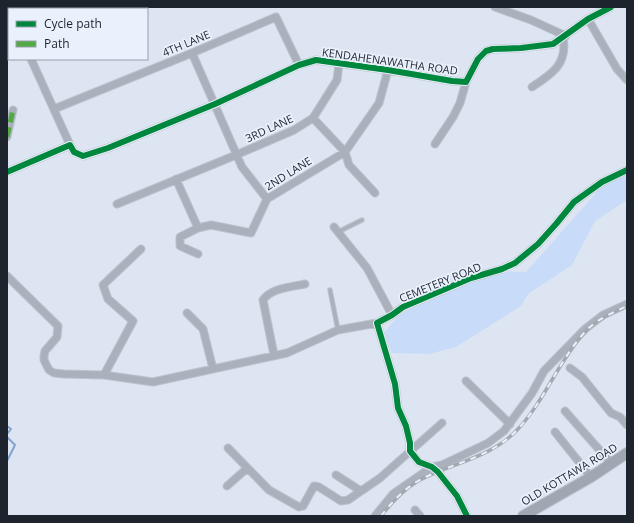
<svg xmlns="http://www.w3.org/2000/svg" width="634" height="523" font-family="'Open Sans',sans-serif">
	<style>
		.green { fill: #c8dbf8 }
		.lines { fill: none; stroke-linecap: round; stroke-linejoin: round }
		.stream { stroke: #83a2d1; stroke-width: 2 }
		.lane-casing { stroke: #bcc3cd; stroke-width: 5.5 }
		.street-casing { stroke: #bcc3cd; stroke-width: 9 }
		.secondary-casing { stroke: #bcc3cd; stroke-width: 12 }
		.lane { stroke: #aab1bc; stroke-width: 3.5 }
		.street { stroke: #aab1bc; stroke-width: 7 }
		.secondary { stroke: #9fa7b3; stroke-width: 10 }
		.rail-casing { stroke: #a3a9b1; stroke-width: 3.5 }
		.rail { stroke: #e9f1fc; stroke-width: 2; stroke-dasharray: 6; stroke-linecap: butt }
		.quiet { stroke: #52aa44; stroke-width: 5; stroke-dasharray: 10 5; stroke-linecap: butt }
		.cycleway-casing { stroke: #e9f1fc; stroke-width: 8 }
		.cycleway { stroke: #00873e; stroke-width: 6 }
		.labels { text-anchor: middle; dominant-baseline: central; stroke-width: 3.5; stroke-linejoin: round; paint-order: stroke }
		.street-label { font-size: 11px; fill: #1d242e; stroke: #e9f1fc }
	</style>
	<rect width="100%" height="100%" fill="#dde5f2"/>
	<path class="green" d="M627,173V200L595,221L572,265L528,294L521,306L456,347L429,354L392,353L384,333L398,316L449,288L488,271L526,272L604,184Z"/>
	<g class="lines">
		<path class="stream" d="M7,426L11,429L7,434
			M7,437L15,445L7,461"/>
		<g class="lane-casing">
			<path id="lane" d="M338,232L362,220
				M330,290L338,330"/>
		</g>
		<g class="street-casing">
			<path id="street" d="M495,7L531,20L566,36
				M11,9L16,7
				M588,19L617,69L627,80
				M192,53L242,167L267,199
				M31,59L70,145
				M532,87C552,74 568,64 563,37
				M54,109L192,53L276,17L299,65
				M313,118L345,152L349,165L375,193
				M7,137L13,110
				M435,144L453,117L460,103L466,82
				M7,172L70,145L74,152L83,156L108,148L215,104L299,65L316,60L388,70L452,81L466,82L478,59L486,51L493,49L521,48L553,44L588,19L611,7
				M176,179L198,228L211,225L251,233L267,199L345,152L379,103L388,70
				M117,204L236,155L294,130L313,118L337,80L339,64
				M334,227L367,268L392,315
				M198,228L180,237V246L198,254
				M7,276L58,326L57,337L45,351L44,356V360L49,370L54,373L64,374L104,375L153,382L287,353L338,330L377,323
				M187,313L203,329L213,369
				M274,355L263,300C271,288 291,287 305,284
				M570,368L582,377L611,413L620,417L627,425
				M104,375L133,321L108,299L103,285L141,249
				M466,381L510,424
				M565,411L611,463
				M555,432L591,477
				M228,448L269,490L299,507L303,506L314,486L319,487L341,501L348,500L380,478L442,423
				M336,475L361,491
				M227,486L244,471L248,470
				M415,510L420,516
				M375,516L393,494L432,467L442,465L488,443L504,431L532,393L544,371L585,329L603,315L627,304
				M467,516L457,496L438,472L432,467L419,462L410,451V443L406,426L398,408L395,384L377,323L392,315L403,307L471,278L502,269L515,263L538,244L556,224L574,202L602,182L627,170"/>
		</g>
		<g class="secondary-casing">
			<path id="secondary" d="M523,516L591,477L627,453"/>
		</g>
		<use href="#lane" class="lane"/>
		<use href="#street" class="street"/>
		<use href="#secondary" class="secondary"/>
		<g class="rail-casing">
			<path id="rail" d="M381,516C392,502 403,490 418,481C451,463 491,458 517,430C544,402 558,362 584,333C595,320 612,313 627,306"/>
		</g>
		<use href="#rail" class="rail"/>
		<path class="quiet" d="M7,137L13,110"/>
		<g class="cycleway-casing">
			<path id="cycleway" d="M7,172L70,145L74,152L83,156L108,148L215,104L299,65L316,60L388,70L452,81L466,82L478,59L486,51L493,49L521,48L553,44L588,19L611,7
				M467,516L457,496L438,472L432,467L419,462L410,451V443L406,426L398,408L395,384L377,323L392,315L403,307L471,278L502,269L515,263L538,244L556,224L574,202L602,182L627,170"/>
		</g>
		<use href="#cycleway" class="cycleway"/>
	</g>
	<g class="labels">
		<g class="street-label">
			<text transform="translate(186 43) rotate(-23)">4TH LANE</text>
			<text transform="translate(390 61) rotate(8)">KENDAHENAWATHA ROAD</text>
			<text transform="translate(269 128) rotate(-25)">3RD LANE</text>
			<text transform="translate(288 173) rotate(-32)">2ND LANE</text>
			<text transform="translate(440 282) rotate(-22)">CEMETERY ROAD</text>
			<text transform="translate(569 474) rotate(-31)">OLD KOTTAWA ROAD</text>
		</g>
	</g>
	<rect width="634" height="523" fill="none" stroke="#1d242e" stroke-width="16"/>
	<rect x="8" y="8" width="140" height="52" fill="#e9f1fc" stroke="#979faa"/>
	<rect x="16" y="21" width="20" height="6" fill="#00873e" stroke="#979faa"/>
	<text x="44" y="28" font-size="12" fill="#1d242e">Cycle path</text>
	<rect x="16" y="41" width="20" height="6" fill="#52aa44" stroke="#979faa"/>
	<text x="44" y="48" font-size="12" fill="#1d242e">Path</text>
</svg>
